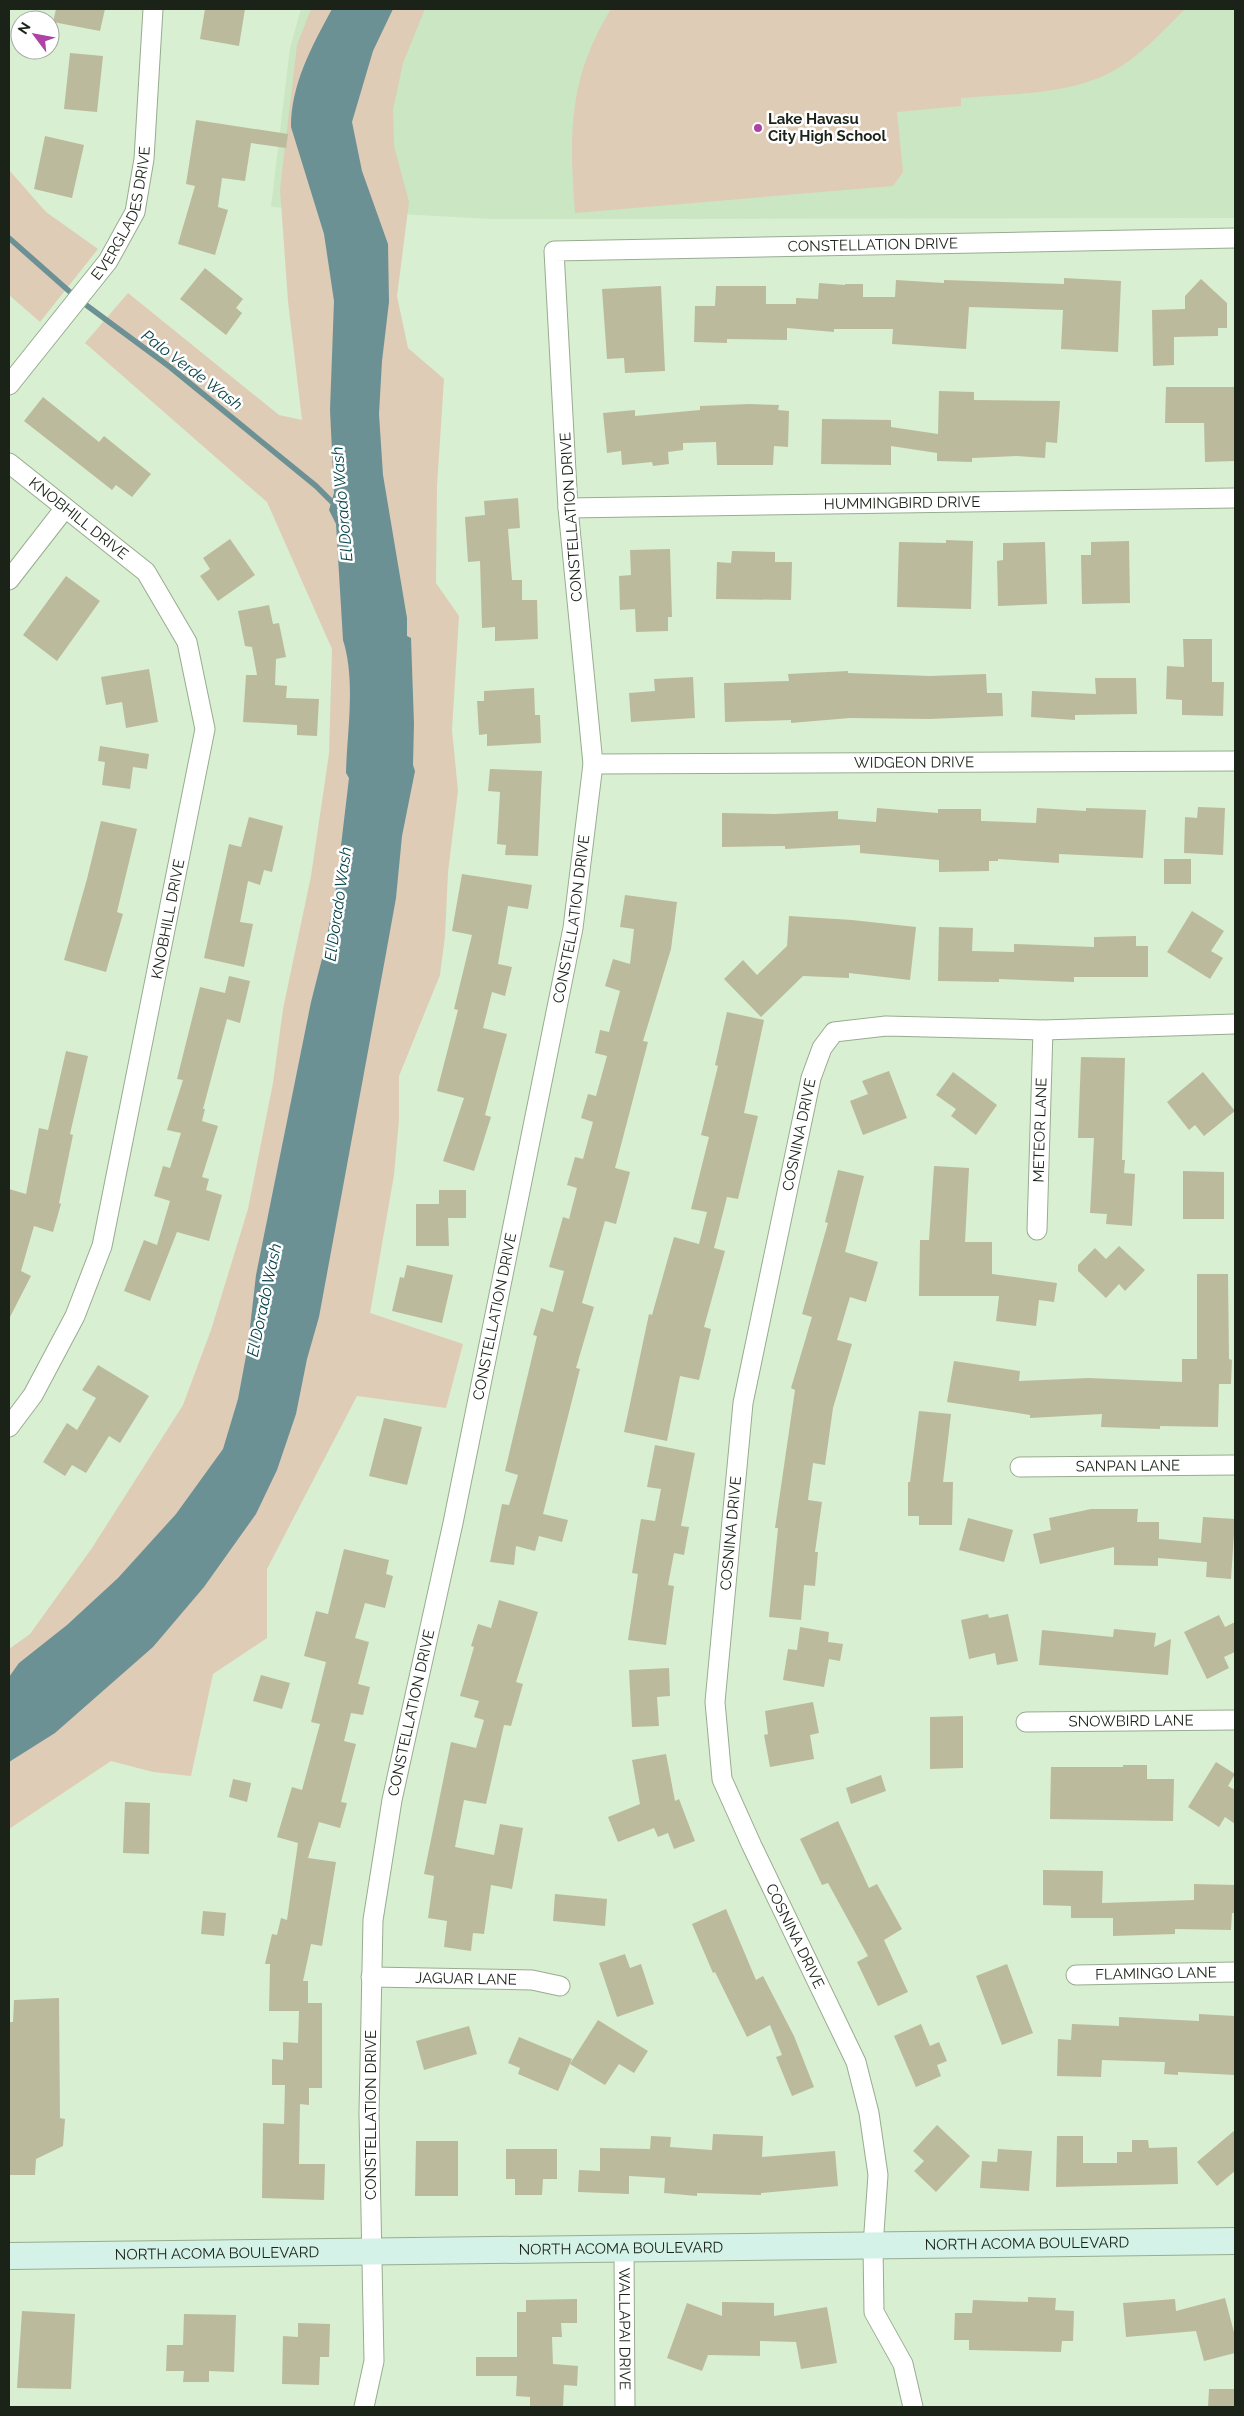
<svg xmlns="http://www.w3.org/2000/svg" width="1244" height="2416" font-family="Raleway,sans-serif">
	<style>
		.built { fill: #cbe6c2 }
		.green { fill: #deccb6 }
		.water { fill: #6c9195 }
		.lines { fill: none; stroke-linecap: round; stroke-linejoin: round }
		.stream { stroke: #6c9195; stroke-width: 5.5 }
		.building { fill: #bcba9c }
		.street-casing { stroke: #98ac90; stroke-width: 21 }
		.secondary-casing { stroke: #98ac90; stroke-width: 28 }
		.street { stroke: #fff; stroke-width: 19 }
		.secondary { stroke: #d5f2e8; stroke-width: 26 }
		.poi-dot { fill: #ad43a5; stroke: #fff; stroke-width: 2 }
		.labels { text-anchor: middle; dominant-baseline: central; stroke-width: 5; stroke-linejoin: round; paint-order: stroke }
		.poi-label { font-size: 15px; font-weight: bold; fill: #1b2318; stroke: #fff; text-anchor: start }
		.street-label { font-size: 15px; fill: #1b2318; stroke: #fff }
		.water-label { font-size: 16px; font-style: italic; fill: #074449; stroke: #fff }
	</style>
	<rect width="100%" height="100%" fill="#d9efd1"/>
	<path class="built" d="M301,9H1235V218L491,219L271,207L290,48Z"/>
	<path class="green" d="M311,9H425L403,63L393,110L394,146L409,202L397,296L408,348L444,379L437,486L436,583L459,616L452,730L458,791L448,872L445,936L440,975L399,1076V1119L394,1175L370,1313L463,1344L446,1408L357,1396L267,1569V1638L213,1674L191,1776L153,1772L111,1761L9,1829V1649L30,1634L92,1548L183,1405L211,1330L248,1209L273,1083L283,1009L311,876L329,754L332,649L267,502L85,343L128,293L279,415L302,420L288,301L280,189L297,45Z
		M611,9H1185C1166,28 1146,50 1123,65C1077,96 1014,93 961,98V106L897,112L903,172L893,186L575,213C569,134 568,79 611,9Z
		M9,170L46,212L98,249L40,322L9,295Z"/>
	<path class="water" d="M332,9H393L373,51L352,122L362,171L388,244L389,302L382,361L379,414L383,475L407,618V636L411,638L414,724L413,765L415,771L402,836L396,898L385,959L319,1317L307,1359L296,1414L277,1470L256,1514L204,1587L153,1647L55,1733L9,1762V1677L19,1663L67,1625L118,1578L176,1514L223,1449L238,1399L248,1345L256,1275L311,1002L325,947L336,888L349,778L346,773C347,731 356,681 343,640L336,524L329,510L334,493L330,410L334,301L324,234L291,127C291,84 312,46 332,9Z"/>
	<g class="lines">
		<path class="stream" d="M9,238L78,299L170,367L316,486L336,506"/>
	</g>
	<path class="building" d="M56,9H105L100,31L53,22Z
		M205,9H245L239,46L200,39Z
		M70,53L103,56L97,112L64,109Z
		M196,120L288,134L286,148L251,143L245,181L222,178L218,207L228,210L215,255L178,244L195,186L186,184Z
		M45,136L84,145L72,198L34,189Z
		M205,268L243,299L236,308L242,313L226,335L180,299Z
		M1064,278L1121,281L1118,352L1061,349L1063,310L969,307L966,349L892,344L893,329H834V332L787,328V340L727,339V343L694,342L695,306H715L716,286H766V304H796V298L818,299L819,283L845,285V284H863V297H895L896,280L944,283V280L1064,284Z
		M1201,279L1227,303V328H1218V336L1174,337V365L1153,366L1152,310L1185,309V296Z
		M661,286L665,371L625,373L624,358L607,359L602,289Z
		M1166,387H1235V461L1205,462L1204,423H1165Z
		M939,391L974,392V400L1060,401L1057,443L1046,442L1045,458L1017,456L972,458V462L937,461V453L891,446V465L821,464L822,419L891,420V427L938,434Z
		M43,397L99,442L104,436L151,474L132,497L116,485L112,490L24,421Z
		M749,404L779,405L778,410L789,411L788,447L774,446L773,465H717L716,442L683,443V450L668,452L669,464L653,466L652,462L622,465L621,451L607,453L603,413L635,410V416L700,410V406Z
		M518,498L520,528L508,529L512,580H522V600H537L538,639L495,641V627L482,628L480,561L468,562L465,517L485,515L484,501Z
		M230,539L255,575L218,601L200,576L210,569L203,558Z
		M946,540L973,541L971,609L897,607L899,542L946,543Z
		M1129,541L1130,603L1082,604L1081,555H1091V542Z
		M1045,542L1047,604L998,606L997,561L1003,560V543Z
		M670,549L672,617H668V631L636,632L635,609L620,610L619,576L631,575L630,550Z
		M732,551L775,552V562H792L791,600L716,599L717,562L731,563Z
		M66,576L100,601L57,661L23,635Z
		M269,605L273,624L279,623L286,657L276,659L275,685L287,686L286,698L319,699L317,736L297,735V725L243,722L246,675H257L252,647L245,646L238,611Z
		M1183,639H1212V682H1224L1223,716L1182,715V700L1166,699L1167,666L1184,667Z
		M149,669L158,722L126,728L122,702L106,705L101,677Z
		M848,671V673L930,676L986,674L987,693H1002L1003,716L929,719L850,718L791,723V720L725,722L724,683L789,681L788,674Z
		M693,677L695,718L631,722L629,693L655,691L654,679Z
		M1095,678H1136L1137,714L1075,715V720L1031,717L1032,691L1096,694Z
		M534,688L535,715H540L541,743L487,746V734L479,735L477,701H484V691Z
		M100,746L149,754L147,769L133,767L130,789L102,785L105,762L98,761Z
		M490,769L542,771L538,856L505,855L506,845L497,844L500,792L488,791Z
		M1198,807L1225,808L1223,855L1184,853L1185,817L1197,818Z
		M877,808L938,813V809H981V821L1036,823L1037,808L1086,811V808L1146,810L1143,858L1059,854V863L998,859V861H989V871L939,872V860L860,853V845L785,849V846L722,847V813L775,814L838,811V819L876,822Z
		M249,817L283,826L272,872L264,870L260,885L248,881L240,922L253,924L244,967L204,958L229,844L241,847Z
		M101,821L137,829L117,912L123,914L106,972L64,960L87,879Z
		M1164,859H1191V884H1164Z
		M462,874L532,885L528,909L508,906L498,964L512,967L505,996L492,992L483,1028L507,1034L485,1115L491,1117L474,1171L443,1161L464,1098L437,1091L458,1010L454,1009L472,935L452,931Z
		M625,895L677,902L671,949L643,1041L648,1042L615,1168L630,1172L616,1224L605,1221L582,1303L594,1307L576,1368L580,1369L543,1514L568,1520L562,1542L539,1536L535,1551L516,1546L514,1565L490,1562L502,1504L509,1505L518,1475L505,1471L537,1336L533,1335L541,1308L553,1312L564,1271L549,1267L563,1217L569,1219L577,1188L567,1185L575,1157L583,1159L593,1122L581,1118L588,1094L596,1096L607,1056L595,1053L600,1030L609,1032L620,991L605,986L613,959L630,964L634,929L620,927Z
		M1192,911L1224,931L1211,951L1223,958L1210,979L1167,952Z
		M789,916L852,920L916,927L910,980L849,973V978L803,976L761,1017L724,979L743,960L757,975L787,946Z
		M939,927L973,928L972,951L1014,952V944L1094,947V937L1136,936V946H1148V977H1074V982L999,979V982L938,981Z
		M229,976L250,981L240,1023L227,1019L203,1109H205L202,1121L218,1126L202,1177L209,1179L206,1190L222,1195L209,1241L177,1232L150,1301L124,1291L144,1240L157,1245L170,1201L154,1196L163,1166L170,1168L181,1133L167,1130L183,1080L177,1079L200,987L225,993Z
		M727,1012L764,1020L744,1113L758,1116L738,1199L727,1197L714,1248L725,1251L704,1327L711,1329L699,1380L680,1376L667,1441L624,1432L649,1314L652,1315L674,1237L699,1244L707,1212L691,1209L709,1137L701,1135L718,1066L715,1065Z
		M66,1051L88,1056L70,1134L73,1135L59,1203L61,1204L53,1232L34,1226L21,1271L31,1276L9,1319V1189L26,1194L39,1128L48,1130Z
		M1081,1057L1125,1058L1122,1160H1125L1124,1173L1135,1174L1132,1226L1106,1224L1107,1214L1090,1213L1094,1138H1078Z
		M889,1071L907,1118L863,1135L850,1101L868,1094L862,1081Z
		M953,1072L997,1105L976,1135L951,1116L956,1109L936,1095Z
		M1203,1072L1235,1111L1204,1136L1195,1125L1189,1130L1167,1102Z
		M934,1166L969,1168L965,1242H992V1274L1057,1283L1054,1302L1039,1300L1036,1326L996,1321L999,1296H919L920,1240H929Z
		M838,1170L864,1176L845,1252L878,1262L866,1302L850,1297L837,1340L852,1344L833,1408L825,1465L813,1463L808,1500L822,1502L815,1552H818L815,1586L804,1585L801,1620L769,1617L778,1528H775L795,1390L791,1388L812,1317L802,1314L828,1223L825,1222Z
		M1183,1171L1224,1172V1219H1183Z
		M439,1190H466V1218H448L449,1246H416V1204H439Z
		M1119,1246L1145,1270L1125,1291L1119,1284L1106,1298L1078,1271V1265L1095,1248L1106,1259Z
		M407,1265L453,1275L442,1323L392,1311L400,1277L404,1278Z
		M1197,1274H1228L1229,1359L1232,1360L1231,1384H1219L1218,1427L1160,1426V1429L1101,1427L1102,1414L1030,1418V1415L947,1402L954,1361L1020,1371L1019,1381L1089,1378L1182,1382V1359H1197Z
		M98,1365L149,1396L120,1443L109,1436L86,1473L72,1465L65,1476L43,1462L67,1423L77,1430L96,1398L82,1390Z
		M919,1411L951,1414L943,1482H953L952,1525H919V1516H908V1482H910Z
		M384,1418L422,1427L407,1485L369,1476Z
		M655,1445L695,1453L681,1526L689,1527L684,1555L674,1553L668,1585L674,1586L666,1645L628,1640L638,1574L632,1573L641,1519L655,1521L661,1489L647,1487Z
		M1091,1509H1138L1137,1522H1159V1539L1201,1543L1203,1517L1235,1519L1231,1579L1206,1577L1207,1562L1158,1558V1566L1114,1565V1547L1040,1564L1033,1534L1051,1530L1049,1518Z
		M968,1518L1013,1530L1004,1562L959,1550Z
		M344,1549L389,1560L386,1574L393,1576L385,1608L365,1603L355,1638L369,1642L358,1684L370,1687L363,1715L351,1713L344,1741L356,1744L341,1802L347,1803L340,1828L319,1822L308,1858L336,1862L322,1946L311,1944L303,1981H308V2003H322V2088H309V2105L300,2104L299,2164H325L324,2200L262,2198L263,2123L284,2124L285,2085H272V2059L283,2060V2042L298,2043L299,2011H269L270,1964H265L272,1934L277,1935L281,1918L287,1920L298,1843L277,1837L292,1787L302,1790L320,1724L311,1722L326,1662L304,1656L316,1611L328,1614Z
		M499,1600L538,1612L516,1682L523,1684L511,1726L504,1725L486,1804L464,1800L455,1847L494,1855L500,1824L523,1828L512,1889L491,1885L484,1934L473,1933L471,1951L444,1947L447,1921L428,1918L434,1876L424,1874L451,1742L476,1748L484,1720L474,1717L479,1701L460,1696L474,1647L471,1646L478,1624L491,1628Z
		M988,1614L989,1618L1008,1614L1018,1661L997,1665L995,1653L969,1659L961,1620Z
		M1219,1615L1225,1627L1235,1622V1652L1224,1657L1229,1668L1207,1679L1184,1632Z
		M800,1627L829,1632L828,1642L843,1644L840,1661L829,1659L824,1687L783,1680L788,1649L797,1650Z
		M1114,1629L1156,1633L1154,1647L1171,1639L1168,1675L1039,1665L1042,1630L1113,1637Z
		M669,1668L670,1696L657,1697L659,1726L632,1727L629,1670Z
		M261,1675L290,1683L282,1709L253,1701Z
		M813,1702L819,1733L810,1735L814,1759L770,1767L764,1735L768,1734L765,1711Z
		M963,1716V1768L930,1769V1717Z
		M666,1754L675,1801L679,1799L695,1841L674,1849L668,1833L658,1837L654,1828L618,1842L608,1817L640,1804L632,1760Z
		M1216,1762L1235,1774L1228,1786L1235,1790V1824L1225,1817L1219,1827L1188,1807Z
		M1123,1765H1147V1779H1174L1173,1821L1050,1819L1051,1767H1123Z
		M881,1775L886,1791L851,1804L846,1788Z
		M233,1779L251,1783L247,1802L229,1797Z
		M125,1802L150,1803L149,1854L123,1853Z
		M838,1821L869,1888L877,1884L902,1929L884,1940L908,1992L878,2006L857,1962L868,1956L828,1883L822,1885L800,1839Z
		M1043,1870L1103,1871L1102,1903L1194,1900V1884L1235,1885V1913H1232L1231,1930L1175,1929V1934L1113,1936V1918H1071V1906L1043,1905Z
		M555,1894L607,1899L605,1926L553,1921Z
		M726,1909L756,1980L763,1976L794,2036L814,2087L792,2096L776,2057L782,2055L770,2025L747,2037L715,1972L713,1973L692,1924Z
		M203,1911L226,1913L224,1936L201,1934Z
		M625,1954L630,1968L641,1964L654,2004L617,2017L599,1963Z
		M1007,1964L1033,2033L1002,2045L976,1976Z
		M59,1998L60,2118L65,2119L63,2146L36,2159L35,2175H9V2022H13L14,2000Z
		M1199,2014L1235,2016V2075L1178,2072V2075L1164,2074L1165,2062L1102,2060L1101,2077L1057,2076L1058,2039L1071,2040L1072,2024L1119,2026V2017L1199,2021Z
		M598,2020L648,2051L634,2073L619,2064L605,2085L570,2064Z
		M921,2024L930,2046L939,2042L947,2061L937,2065L941,2076L916,2087L894,2036Z
		M469,2026L477,2054L424,2070L416,2041Z
		M519,2037L572,2059L558,2091L518,2074L520,2068L508,2063Z
		M937,2125L970,2156L936,2192L914,2171L924,2161L913,2151Z
		M1235,2130V2171L1217,2186L1197,2162Z
		M713,2134L763,2136L762,2157L835,2151L838,2186L761,2193V2195L697,2193V2196L664,2193L665,2178L629,2176V2194L578,2192L579,2170L600,2171V2148L650,2149L651,2136L671,2137L670,2147L712,2150Z
		M1057,2136H1083V2163H1117V2152H1132V2140H1148L1149,2148L1177,2147L1178,2184L1056,2187Z
		M416,2141H458V2196H415Z
		M506,2149H557V2179H543L542,2195H515V2179H506Z
		M998,2149L1032,2151L1029,2191L980,2188L982,2161L997,2162Z
		M1028,2297L1056,2298L1055,2310L1074,2311L1073,2341H1062L1061,2352L969,2350V2340H954L955,2313H972L973,2300L1028,2302Z
		M1225,2298L1235,2336V2353L1204,2361L1196,2331L1126,2337L1123,2303L1175,2299L1176,2311Z
		M577,2299V2323H561L562,2337H552L553,2364L578,2366L577,2386L564,2385L563,2407H530V2397L516,2396L517,2376H476V2357H517V2312H526V2300Z
		M722,2302L774,2303V2316L827,2307L837,2363L801,2369L796,2342L760,2341V2356L708,2355L702,2371L667,2358L687,2303L722,2316Z
		M22,2311L75,2314L71,2389L17,2388Z
		M184,2314L236,2315L234,2372L209,2371V2382H183L184,2371H166L167,2345H183Z
		M298,2323L330,2324L329,2357H320L319,2385L282,2384L283,2336L298,2337Z
		M1209,2389H1235V2407H1208Z"/>
	<g class="lines">
		<g class="street-casing">
			<g id="street">
				<path id="s1" d="M9,385L108,261L135,212L144,159L153,9"/>
				<path id="s2" d="M9,463L146,572L187,642L205,729L102,1246L75,1316L33,1395L9,1427"/>
				<path id="s3" d="M568,508L1235,498"/>
				<path d="M9,580L65,508"/>
				<path id="s4" d="M593,764L1235,761"/>
				<path id="s5" d="M1037,1230L1043,1030"/>
				<path id="s6" d="M1020,1467L1235,1465"/>
				<path id="s7" d="M1026,1722L1235,1720"/>
				<path id="s8" d="M1076,1975L1235,1972"/>
				<path id="s9" d="M371,1977L532,1980L560,1986"/>
				<path id="s10" d="M624,2250L625,2407"/>
				<path id="s11" d="M364,2407L374,2361L369,2113L373,1920L392,1800L453,1523L573,928L593,764L568,508L554,251L1235,238"/>
				<path id="s12" d="M913,2407L903,2364L874,2312L873,2246L878,2175L869,2113L856,2062L752,1846L722,1779L715,1702L743,1403L811,1078L822,1048L834,1032L886,1026L1043,1030L1235,1024"/>
			</g>
		</g>
		<g class="secondary-casing">
			<g id="secondary">
				<path id="s13" d="M9,2256L1235,2241"/>
			</g>
		</g>
		<use href="#street" class="street"/>
		<use href="#secondary" class="secondary"/>
	</g>
	<circle class="poi-dot" cx="758" cy="128" r="5"/>
	<g class="labels">
		<g class="poi-label">
			<text x="768" y="119">Lake Havasu<tspan x="768" dy="17">City High School</tspan></text>
		</g>
		<g class="street-label">
			<text stroke="none"><textPath href="#s1" startOffset="209">EVERGLADES DRIVE</textPath></text>
			<text stroke="none"><textPath href="#s11" startOffset="2499">CONSTELLATION DRIVE</textPath></text>
			<text stroke="none"><textPath href="#s3" startOffset="334">HUMMINGBIRD DRIVE</textPath></text>
			<text transform="translate(571 517) rotate(-94)">CONSTELLATION DRIVE</text>
			<text stroke="none"><textPath href="#s2" startOffset="89">KNOBHILL DRIVE</textPath></text>
			<text stroke="none"><textPath href="#s4" startOffset="321">WIDGEON DRIVE</textPath></text>
			<text transform="translate(168 919) rotate(-79)">KNOBHILL DRIVE</text>
			<text stroke="none"><textPath href="#s11" startOffset="1509">CONSTELLATION DRIVE</textPath></text>
			<text stroke="none"><textPath href="#s5" startOffset="100">METEOR LANE</textPath></text>
			<text stroke="none"><textPath href="#s12" startOffset="1321">COSNINA DRIVE</textPath></text>
			<text stroke="none"><textPath href="#s11" startOffset="1104">CONSTELLATION DRIVE</textPath></text>
			<text stroke="none"><textPath href="#s6" startOffset="108">SANPAN LANE</textPath></text>
			<text stroke="none"><textPath href="#s12" startOffset="916">COSNINA DRIVE</textPath></text>
			<text stroke="none"><textPath href="#s11" startOffset="699">CONSTELLATION DRIVE</textPath></text>
			<text stroke="none"><textPath href="#s7" startOffset="105">SNOWBIRD LANE</textPath></text>
			<text transform="translate(795 1936) rotate(64)">COSNINA DRIVE</text>
			<text stroke="none"><textPath href="#s8" startOffset="80">FLAMINGO LANE</textPath></text>
			<text stroke="none"><textPath href="#s9" startOffset="95">JAGUAR LANE</textPath></text>
			<text transform="translate(371 2115) rotate(-90)">CONSTELLATION DRIVE</text>
			<text stroke="none"><textPath href="#s13" startOffset="1018">NORTH ACOMA BOULEVARD</textPath></text>
			<text stroke="none"><textPath href="#s13" startOffset="612">NORTH ACOMA BOULEVARD</textPath></text>
			<text stroke="none"><textPath href="#s13" startOffset="208">NORTH ACOMA BOULEVARD</textPath></text>
			<text stroke="none"><textPath href="#s10" startOffset="79">WALLAPAI DRIVE</textPath></text>
		</g>
		<g class="water-label">
			<text transform="translate(192 370) rotate(37)">Palo Verde Wash</text>
			<text transform="translate(342 504) rotate(-95)">El Dorado Wash</text>
			<text transform="translate(338 904) rotate(-82)">El Dorado Wash</text>
			<text transform="translate(264 1300) rotate(-78)">El Dorado Wash</text>
		</g>
	</g>
	<rect width="1244" height="2416" fill="none" stroke="#1b2318" stroke-width="20"/>
	<g transform="translate(35 35) rotate(302)"><circle r="24" fill="#ffffff" stroke="#a4a7a3"/>
	<path d="M0-4L9 19L0 12L-9 19Z" fill="#ad43a5"/>
	<text y="-8" font-size="14" font-weight="bold" text-anchor="middle" fill="#1b2318">N</text>
	</g>
</svg>
